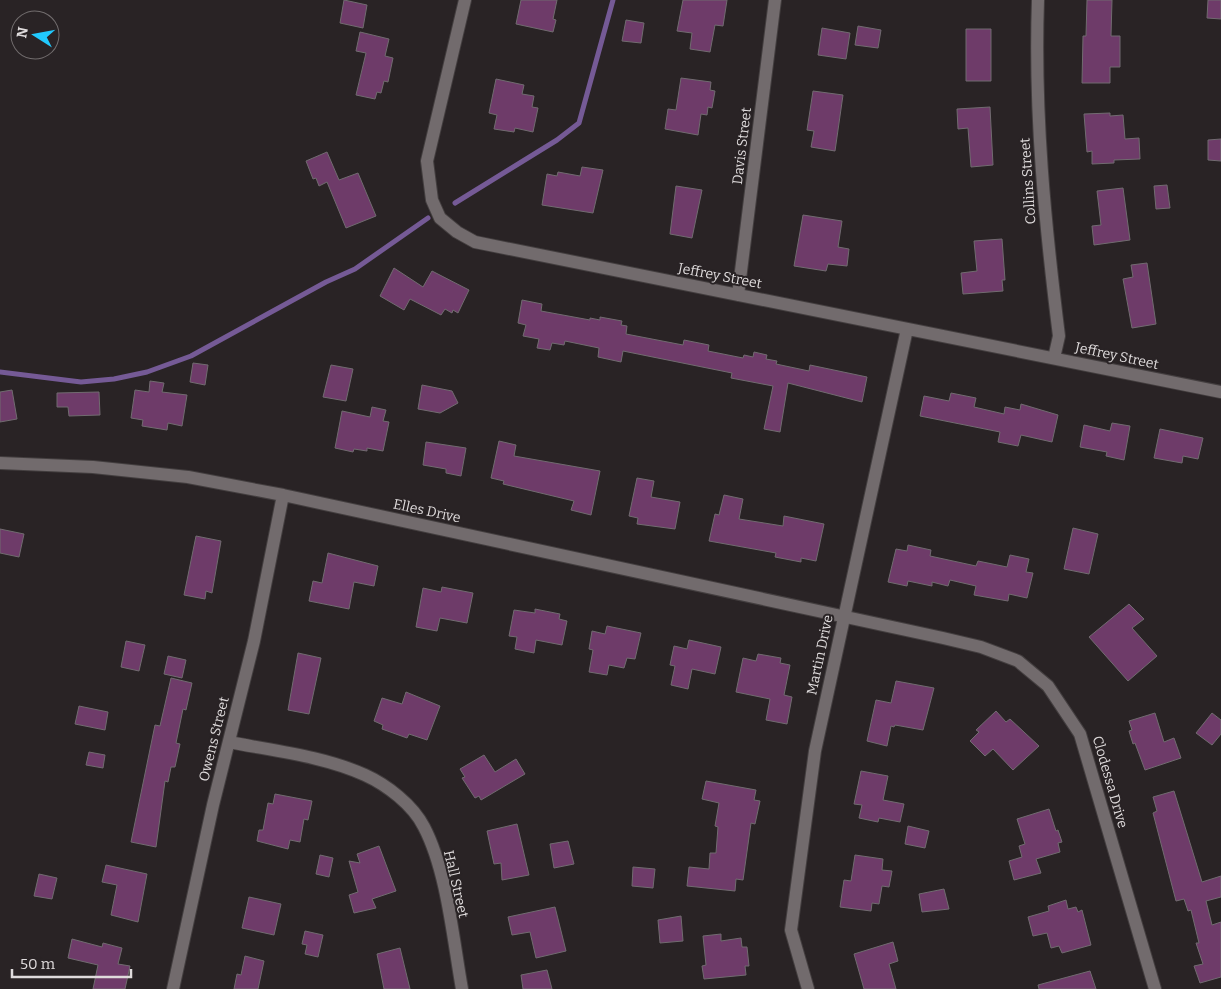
<svg xmlns="http://www.w3.org/2000/svg" width="1221" height="989" font-family="Bitter,serif">
	<style>
		.lines { fill: none; stroke-linecap: round; stroke-linejoin: round }
		.stream { stroke: #755a96; stroke-width: 5 }
		.building { fill: #6e3b69; stroke: #716b70 }
		.minor-casing { stroke: #433e3f; stroke-width: 14 }
		.minor { stroke: #726b6d; stroke-width: 12 }
		.labels { text-anchor: middle; dominant-baseline: central; stroke-width: 4; stroke-linejoin: round; paint-order: stroke }
		.street-label { font-size: 14px; fill: #dfdbdc; stroke: #292325 }
	</style>
	<rect width="100%" height="100%" fill="#292325"/>
	<g class="lines">
		<path class="stream" d="M455,203L557,140L579,123L613,0
			M0,372L81,382L114,379L147,372L191,356L326,282L355,269L428,218"/>
	</g>
	<path class="building" d="M344,0L367,5L363,28L340,23Z
		M521,0H557L553,19L556,20L553,32L516,24Z
		M683,0H727L723,26L715,25L710,52L690,49L692,33L677,31Z
		M1087,0H1112L1111,36H1120V67H1110V83H1082L1083,36H1086Z
		M1208,0H1221V19L1207,18Z
		M626,20L644,23L641,43L622,41Z
		M858,26L881,30L878,48L855,45Z
		M822,28L850,33L846,59L818,55Z
		M966,29H991V81H966Z
		M360,32L389,39L385,56L393,58L388,82L384,81L381,93L377,92L375,99L356,95L366,53L356,51Z
		M681,78L711,82L710,90L715,91L712,108L708,107L707,115L701,114L698,135L665,129L668,109L676,110Z
		M496,79L524,85L522,94L534,96L532,107L538,108L533,132L515,128L514,132L494,129L497,115L489,113Z
		M813,91L843,95L835,151L811,147L814,131L807,130Z
		M990,107L993,165L971,167L968,128L958,129L957,109Z
		M1110,113V116L1123,115L1125,139L1139,138L1140,159L1114,160V163L1092,164V151L1087,152L1084,114Z
		M1221,139V161L1208,160V140Z
		M327,152L339,180L358,173L376,216L346,228L327,182L319,186L316,178L313,179L306,161Z
		M582,167L603,170L593,213L542,205L547,174L557,176L558,172L580,176Z
		M1167,185L1170,208L1156,209L1154,186Z
		M676,186L702,190L692,238L670,234Z
		M1123,188L1130,240L1094,245L1092,226L1101,225L1097,191Z
		M803,215L842,221L838,247L849,249L847,266L828,264L826,271L794,266Z
		M1002,239L1005,280H1002L1003,291L963,294L961,273L977,271L974,241Z
		M1147,263L1156,324L1132,328L1123,279L1133,277L1131,265Z
		M394,268L423,287L432,271L469,290L458,313L453,310L452,313L445,309L441,315L410,299L404,310L380,296Z
		M522,300L542,304L541,311L590,320V318L600,320V317L622,321L621,325L627,326L626,334L683,345L684,340L709,345L708,351L743,358L744,355L753,357L754,352L767,355L766,359L777,361L776,364L809,371L810,365L867,377L862,402L788,383L780,432L764,429L773,386L731,378L732,373L623,351L621,362L598,357L599,348L565,341L564,345L552,343L550,350L537,348L539,339L523,336L526,325L518,323Z
		M193,363L208,365L205,385L190,382Z
		M331,365L353,369L346,401L323,397Z
		M150,381L164,383L162,392L187,395L182,426L168,423L167,430L142,426L143,420L131,418L135,390L149,392Z
		M422,385L452,391L458,403L440,413L418,409Z
		M12,390L17,419L0,422V392Z
		M99,392L100,415L69,416L68,407H57V393Z
		M951,393L976,398L974,407L1004,414L1005,407L1020,410L1021,404L1058,415L1052,442L1021,435L1018,446L998,442L1000,432L920,416L924,396L949,401Z
		M372,407L386,410L383,421L389,422L383,451L367,448V451L354,449L353,452L335,448L342,411L370,417Z
		M1112,423L1130,426L1124,460L1106,456L1107,452L1080,447L1084,425L1110,431Z
		M1160,429L1203,438L1198,459L1183,456L1182,463L1154,458Z
		M499,441L516,445L514,456L600,471L591,515L571,510L574,501L503,484L504,481L491,478Z
		M426,442L466,448L461,476L446,473V469L423,465Z
		M637,478L654,481L651,497L680,502L675,529L637,524L638,518L629,516Z
		M724,495L743,499L739,519L783,526L784,516L824,524L816,561L801,558V562L775,557L776,553L709,541L715,514L719,515Z
		M1073,528L1098,534L1089,574L1064,569Z
		M0,529L24,534L19,557L0,553Z
		M196,536L221,541L212,593L206,591L205,599L184,595Z
		M908,545L931,550L930,556L976,566L978,561L1007,567L1010,555L1029,559L1026,572L1033,573L1027,598L1009,594L1008,601L974,595L976,586L950,580L948,586L932,582V586L908,581L907,586L888,582L896,549L907,551Z
		M328,553L378,566L374,586L354,582L349,609L309,601L313,581L322,583Z
		M442,587L473,593L467,623L440,618L437,631L416,627L423,588L441,592Z
		M1129,604L1144,619L1132,628L1157,656L1128,681L1089,637Z
		M535,609L560,614L559,619L567,621L562,645L536,640L534,653L515,649L517,637L509,636L514,610L535,613Z
		M607,626L641,633L635,659L627,658L624,668L609,665L607,675L589,672L593,650L589,649L592,631L605,634Z
		M689,640L721,647L715,674L692,669L688,689L671,685L675,666L670,665L674,646L687,649Z
		M126,641L145,645L139,671L121,667Z
		M298,653L321,658L309,714L288,710Z
		M758,654L781,658L780,663L790,665L784,695L792,697L787,724L766,720L770,699L736,692L743,658L756,661Z
		M168,656L186,660L182,678L164,674Z
		M171,678L192,683L186,710L183,709L176,743L180,744L175,767H171L168,782L165,781L156,847L131,842L155,725L160,726Z
		M896,681L934,688L923,730L895,725L894,727L891,726L887,746L867,741L876,700L891,703Z
		M406,692L440,706L427,740L409,734L407,738L382,729L383,725L374,721L382,698L402,704Z
		M79,706L108,712L105,730L75,724Z
		M996,711L1006,722L1010,719L1039,746L1013,770L993,749L985,756L970,741L979,732L976,730Z
		M1155,713L1164,742L1174,738L1181,758L1145,770L1135,743L1133,744L1129,731L1132,730L1129,721Z
		M1212,713L1221,720V734L1212,745L1196,733Z
		M89,752L105,755L103,768L86,765Z
		M484,755L495,772L516,759L525,774L481,800L479,796L475,798L462,778L465,777L460,769Z
		M861,771L888,776L883,800L904,804L900,822L879,818L878,822L859,818L862,805L854,804Z
		M706,781L756,790L754,800L760,801L755,824L751,823L743,880L736,879L735,891L687,886L689,867L709,869L710,853H716L718,827L715,826L719,803L702,799Z
		M1174,791L1202,882L1221,876V897L1206,901L1212,925L1221,922V977L1200,983L1194,966L1203,964L1196,943H1199L1191,910L1188,911L1184,899L1176,901L1153,813L1157,811L1153,797Z
		M275,794L312,801L308,820L304,819L300,842L290,840L288,849L257,841L259,830H263L268,803L273,804Z
		M1049,809L1056,831L1058,830L1062,842L1058,843L1060,852L1036,859L1041,873L1014,880L1009,861L1022,857L1019,846L1025,844L1017,819Z
		M517,824L529,875L502,880L501,863L494,864L487,831Z
		M908,826L929,831L925,848L905,844Z
		M568,841L574,864L554,868L550,844Z
		M379,846L396,891L372,899L376,908L354,913L349,895L358,892L349,861L360,863L357,854Z
		M320,855L333,858L329,877L316,874Z
		M855,855L883,859L882,870L892,871L889,887L882,886L879,904L872,903L871,911L840,907L844,880L851,881Z
		M106,865L147,874L138,922L111,915L117,885L102,882Z
		M633,867L655,869L653,888L632,886Z
		M39,874L57,878L52,899L34,896Z
		M944,889L949,909L922,912L919,894Z
		M249,897L281,904L274,935L242,928Z
		M1066,900L1068,909L1076,907L1078,912L1082,910L1091,945L1062,953L1059,946L1051,948L1047,933L1033,936L1028,917L1049,911L1048,906Z
		M555,907L566,951L536,958L530,932L512,935L508,917Z
		M681,916L683,941L660,943L658,920Z
		M305,931L323,935L318,957L305,954L307,945L302,944Z
		M721,934V941L741,938L742,947H747L749,966H745L746,975L704,979L702,966L706,965L703,936Z
		M72,939L102,947L103,943L122,948L118,964L130,966L125,989H93L98,965L68,958Z
		M893,942L898,961L889,964L896,989H864L854,954Z
		M400,948L410,989H384L377,954Z
		M245,956L264,961L258,989H234L237,974L241,975Z
		M547,970L552,989H523L521,975Z
		M1090,971L1096,989H1039L1038,985Z"/>
	<g class="lines">
		<g class="minor-casing">
			<path id="minor" d="M465,0L427,161L432,200L440,218L457,232L475,242L1221,392
				M1038,0C1034,113 1045,224 1059,336L1054,358
				M738,295L775,0
				M0,463L93,467L188,477L283,495L943,638L981,647L1018,661L1048,686L1080,734L1155,989
				M229,742C274,751 323,756 365,775C387,785 413,805 424,827C447,871 453,939 462,989
				M173,989L213,805L254,641L283,495
				M808,989L791,930L815,751L907,329"/>
		</g>
		<use href="#minor" class="minor"/>
	</g>
	<g class="labels">
		<g class="street-label">
			<text transform="translate(742 146) rotate(-83)">Davis Street</text>
			<text transform="translate(1028 181) rotate(-94)">Collins Street</text>
			<text transform="translate(720 276) rotate(11)">Jeffrey Street</text>
			<text transform="translate(1117 356) rotate(12)">Jeffrey Street</text>
			<text transform="translate(427 511) rotate(12)">Elles Drive</text>
			<text transform="translate(820 655) rotate(-78)">Martin Drive</text>
			<text transform="translate(214 739) rotate(-76)">Owens Street</text>
			<text transform="translate(1110 782) rotate(74)">Clodessa Drive</text>
			<text transform="translate(456 884) rotate(77)">Hall Street</text>
		</g>
	</g>
	<g transform="translate(35 35) rotate(281)"><circle r="24" fill="#292325" stroke="#726d6e"/>
	<path d="M0-4L9 19L0 12L-9 19Z" fill="#21c9fd"/>
	<text y="-8" font-size="14" font-weight="bold" text-anchor="middle" fill="#dfdbdc">N</text>
	</g>
	<path d="M12 969v8h119v-8" fill="none" stroke="#dfdbdc" stroke-width="2.5"/>
	<text x="20" y="969" font-size="15" fill="#dfdbdc" stroke="#292325" stroke-width="4" paint-order="stroke">50 m</text>
</svg>
